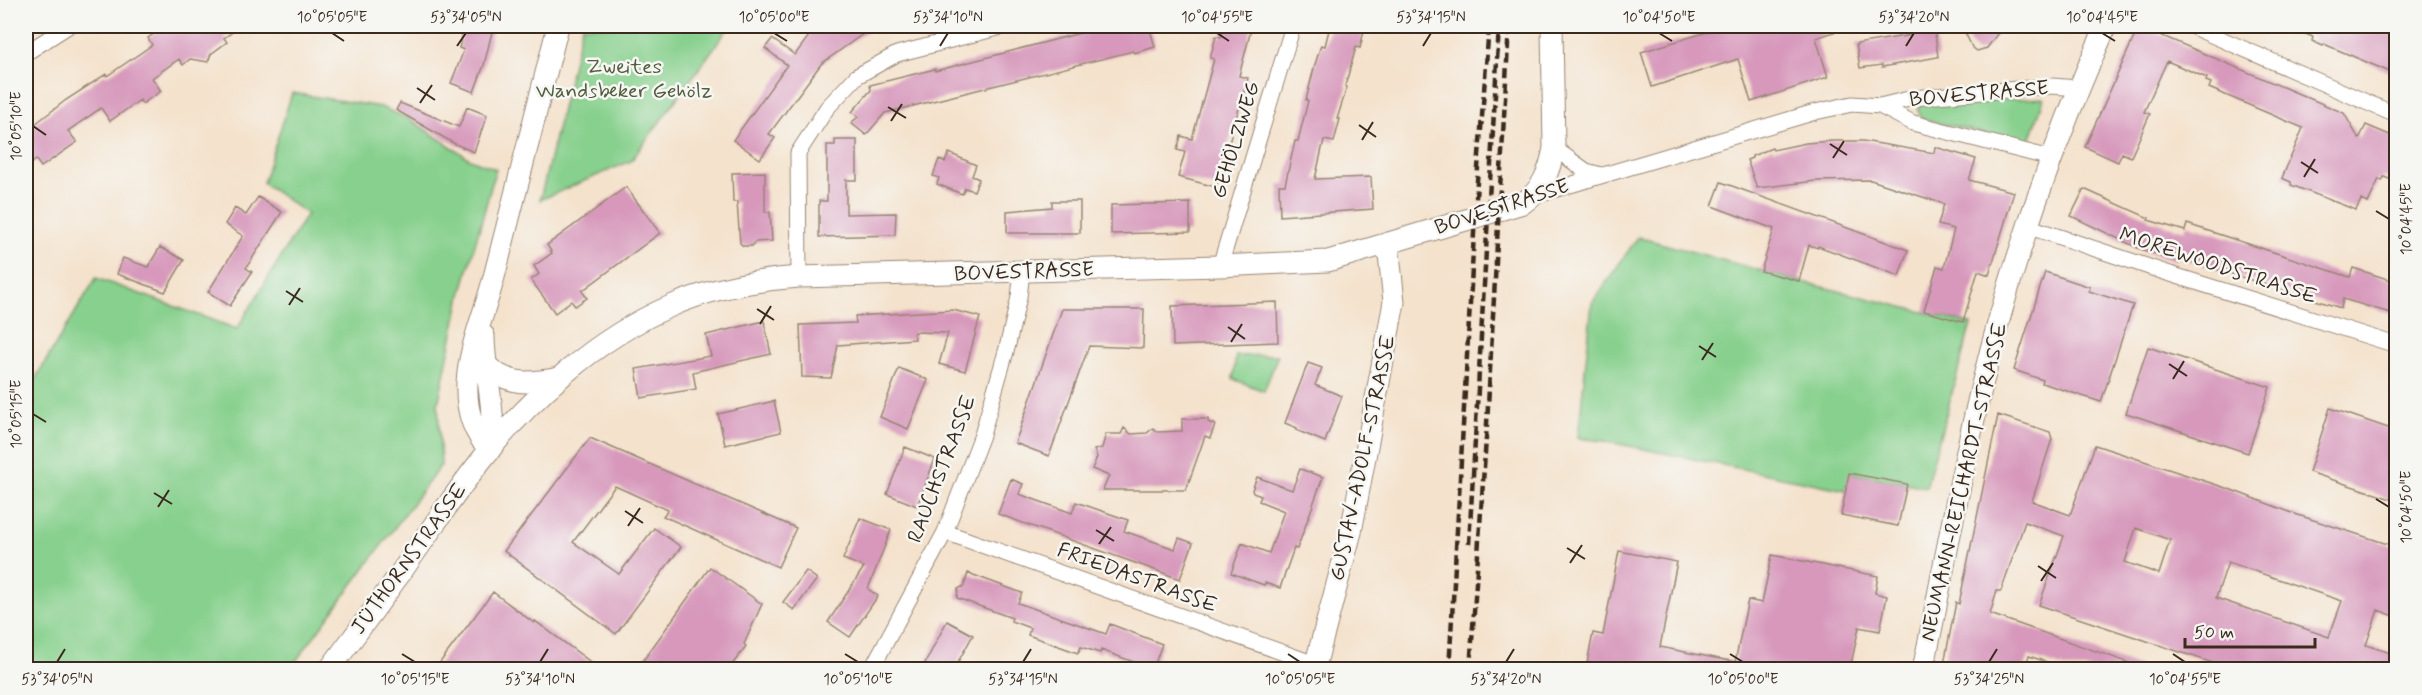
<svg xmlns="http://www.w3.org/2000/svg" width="2422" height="695" font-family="Mynerve,sans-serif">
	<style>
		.green { fill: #87d08d; stroke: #617d56; stroke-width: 1.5 }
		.building { fill: #d798bb; fill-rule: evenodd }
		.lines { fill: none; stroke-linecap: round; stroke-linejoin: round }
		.street-casing { stroke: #988675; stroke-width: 17 }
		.secondary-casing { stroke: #988675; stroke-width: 23 }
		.street { stroke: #fff; stroke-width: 15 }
		.secondary { stroke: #fff; stroke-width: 21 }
		.rail { stroke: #3b2a1e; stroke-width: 4.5; stroke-dasharray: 9 4.5; stroke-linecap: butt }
		.ticks { fill: none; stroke: #3b2a1e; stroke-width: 2 }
		.labels { text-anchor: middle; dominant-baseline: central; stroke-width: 5; stroke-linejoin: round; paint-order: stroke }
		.park-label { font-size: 21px; fill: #525c3f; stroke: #f6f6f2 }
		.street-label { font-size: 21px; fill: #3b2a1e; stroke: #f6f6f2 }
		.neatline { fill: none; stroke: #3b2a1e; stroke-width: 2 }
		.ticks-label { font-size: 15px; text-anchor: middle; fill: #3b2a1e }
	</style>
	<rect width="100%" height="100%" fill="#f6f6f2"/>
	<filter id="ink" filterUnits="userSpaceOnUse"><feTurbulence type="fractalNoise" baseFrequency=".0167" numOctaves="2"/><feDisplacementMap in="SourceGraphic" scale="12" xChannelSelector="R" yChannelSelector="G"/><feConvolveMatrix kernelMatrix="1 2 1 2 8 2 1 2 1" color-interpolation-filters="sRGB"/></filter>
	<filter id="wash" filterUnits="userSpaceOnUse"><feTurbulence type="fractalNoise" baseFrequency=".008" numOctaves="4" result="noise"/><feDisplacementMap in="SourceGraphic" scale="24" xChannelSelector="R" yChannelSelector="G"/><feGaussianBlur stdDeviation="1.35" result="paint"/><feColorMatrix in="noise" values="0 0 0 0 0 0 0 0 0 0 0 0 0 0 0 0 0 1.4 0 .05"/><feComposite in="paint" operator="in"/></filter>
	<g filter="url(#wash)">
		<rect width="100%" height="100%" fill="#f4e2cc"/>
		<path class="green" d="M582,26H730L631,161L540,200Z
			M292,93L381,107L409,119L470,159L496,169L461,295L438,404L441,465L290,669H26V391L32,384L96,278L237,329L307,214L263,183Z
			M2044,98L2029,144L1922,119L1918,109L1922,103Z
			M1638,237L1799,281L1971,324L1926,487L1850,473L1846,490L1604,441L1578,438L1592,303Z
			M1278,355L1264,391L1233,379L1236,356Z"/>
		<g id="blocks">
			<path class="building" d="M165,26H241L224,38L227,42L211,54L208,62L190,59L183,65L179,59L152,78L161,91L142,104L140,100L110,121L101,108L68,131L77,142L41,167L36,160L26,167V131L66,100L106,74L107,76L152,45L148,38Z
				M464,26L492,32L484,65L474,92L451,83L464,50L459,48Z
				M821,26H874L821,64L769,134L775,138L760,159L733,140L787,65L765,48L772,39L795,55L811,33Z
				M1107,26H1149L1155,47L1134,53L1133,51L885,113L866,135L851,123L858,117L852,112L871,90L870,85L935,69V71Z
				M1224,26H1252L1239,76L1248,78L1216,187L1178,177L1185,152L1177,150L1181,136L1192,139L1214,59L1210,58L1216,36L1221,37Z
				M1330,26H1365L1360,48L1356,47L1345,86L1347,87L1337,119H1340L1334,142L1324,140L1315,179L1371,177L1373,209L1280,216L1279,185H1285L1295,141H1298L1308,101L1306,100L1314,68L1321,45L1325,46Z
				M1727,26H1846V28L1816,38L1828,77L1751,102L1738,59L1652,87L1641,52Z
				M1910,26H1934L1938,57L1882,67V65L1860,68L1856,44L1911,35Z
				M1962,26H2003L1987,48L1977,51L1972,47Z
				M2139,26L2344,113L2359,139L2366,125L2397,138V182L2384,177L2382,181L2379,179L2368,203L2361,200L2356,210L2291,185V182L2282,178L2303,128L2209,88L2211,83L2206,81L2207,78L2167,61L2144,112L2150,114L2131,157L2122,153L2118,162L2085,147Z
				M2286,26H2365L2397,38V75L2324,44L2323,46L2312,41L2313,37Z
				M400,103L459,127L467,107L487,115L474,152L455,144L396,110Z
				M835,140H857V180H846V214L896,213L895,235L819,237V201H827V145H835Z
				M1832,141H1863L1934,153L1935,147L1976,159L1969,180L2014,192L1989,275L1978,271L1963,322L1924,311L1937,266L1944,268L1954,229L1938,225L1944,204L1871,180L1816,181L1757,188L1747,160L1752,158V156L1772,148L1773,150L1806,143Z
				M949,153L976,165L972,176L979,179L974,191L965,188L962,194L937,184L939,178L933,176L939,159L945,162Z
				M765,172V212H770L772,241L755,242L752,246H743L740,243L737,202H733L732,173Z
				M1721,182L1908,250L1899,276L1818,246V248L1809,245L1799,281L1761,271L1774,229L1712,206Z
				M626,187L660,233L582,291L587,298L575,306L571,301L555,313L531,280L539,274L534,266L552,253L547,245Z
				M2084,189L2149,218L2148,220L2185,231L2187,224L2350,277L2353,268L2397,282V315L2343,299L2341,308L2177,257V261L2138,248L2071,216Z
				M258,197L282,212L246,268L252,272L230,306L208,292L243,236L225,224L235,208L246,215Z
				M1052,201H1080V233H1007V211L1052,207Z
				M1190,203V232L1111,234V205Z
				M160,247L184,260L165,292L117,274L123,258L148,267Z
				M2045,272L2090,287L2089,291L2133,305L2101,402L2042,383L2043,380L2014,370Z
				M1277,302L1278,342L1173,346L1172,306Z
				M1062,309H1144L1143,348L1089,346L1049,456L1015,443Z
				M953,310L980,317L965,371L939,364L948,333L914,332L915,339L838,345L831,378L802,377L800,325L856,323L855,316Z
				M764,321L771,354L693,372L696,389L641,398L636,369L711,356L706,335Z
				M2148,347L2270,387L2248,453L2126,413Z
				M1308,363L1322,368L1315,385L1342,396L1325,442L1296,430L1297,428L1285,423Z
				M899,368L928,380L908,429L880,417Z
				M774,401L781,432L725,445L718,414Z
				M2330,408L2397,431V501L2309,472Z
				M1998,415L2050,432L2052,439L2032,501L2070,515L2095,445L2229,489L2295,514L2397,547V617L2378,610L2366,645L2397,655V669H2231L2039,605L2064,536L2025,522L2001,591H1997L1990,614L2141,667V669H2067L2029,656L2024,669H1943L1956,602L1959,604ZM2136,528L2170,540L2159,574L2125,562ZM2228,562L2342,601L2329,637L2216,598Z
				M1182,419H1208V422L1215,425L1210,438L1205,436L1186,490H1103L1109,476L1092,469L1097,457L1094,450L1102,448L1106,434H1121L1124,428L1131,434L1147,433L1153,428L1157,432L1182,431Z
				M590,438L796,528L778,567L663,516L668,510L615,486L573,542L619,574L654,528L681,547L616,634L504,551Z
				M905,447L935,459L917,506L887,494Z
				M1300,469L1323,477L1297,549L1294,548L1280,588L1265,583L1264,585L1231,573L1242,543L1269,553L1284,511L1259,501L1261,496L1253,493L1252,490L1257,477L1292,490Z
				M1849,473L1907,484L1898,526L1841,515Z
				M1011,479L1023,484L1019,494L1072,513L1076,502L1128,520L1124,531L1175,549L1179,538L1193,543L1180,579L998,514Z
				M860,518L891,530L868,589L878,596L850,637L828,622L864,567L843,559Z
				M1619,551L1677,562L1660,647L1735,662L1748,600L1762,603L1772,555L1878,576L1875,593L1887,596L1880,631L1859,627L1850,669H1586L1593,633L1603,635Z
				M710,567L762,604L744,644L746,646L729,669H637Z
				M806,571L817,579L794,610L783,602Z
				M968,573L1022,593L1018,603L1106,634L1110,624L1162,644L1153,669L1101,650L1100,653L1081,647L1078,653L1028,635L1030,628L1011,621L1012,618L957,598L958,589L964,586Z
				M493,592L534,623L535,621L600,669H435Z
				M947,621L973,635L954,669H922Z"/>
		</g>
	</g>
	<g filter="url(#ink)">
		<use href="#blocks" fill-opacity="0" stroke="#988675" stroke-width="1.5"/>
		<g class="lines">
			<g class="street-casing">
				<path id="street" d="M2191,26L2396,115
					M26,53L68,26
					M1880,106L1913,123L2051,158
					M1554,148L1586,171L1601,175
					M1533,196L1815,112L1852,104L1880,106L1913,98L2052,86L2078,88
					M2027,226L2164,272L2396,345
					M1220,266L1293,26
					M799,277L798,153L827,108L857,76L897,54L1005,26
					M945,532L1315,664
					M871,670L945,532L982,435L1007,348L1019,297L1022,272"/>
			</g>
			<g class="secondary-casing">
				<path id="secondary" d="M484,336C484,372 498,417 490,450
					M485,364C508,386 528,384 559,378
					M490,450C472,432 466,407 467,383C469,347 485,312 494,277C516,193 537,109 558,26
					M329,670C351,640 373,612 394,582C423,542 449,501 479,463C528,400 596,338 671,306C712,288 756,280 799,277L1220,266L1328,261L1523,203C1542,190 1550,171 1554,148L1552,26
					M1314,670L1351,532L1394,302L1388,244
					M1923,670C1943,575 1959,479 1982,385C2012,261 2054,142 2106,26"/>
			</g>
			<use href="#street" class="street"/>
			<use href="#secondary" class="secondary"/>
			<path class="rail" d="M1469,544L1499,26
				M1449,670L1477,181L1489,26
				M1470,670L1487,424L1509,26"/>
		</g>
	</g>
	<path class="ticks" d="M332,33L344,41M774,33L787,41M1217,33L1229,41M1659,33L1672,41M2102,33L2115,41M457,46L466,33M940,46L948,33M1423,46L1431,33M1906,46L1914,33M417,88L435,100M420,103L432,85M888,107L906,118M891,121L902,104M1359,125L1376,137M33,126L46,135M1362,140L1373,122M1830,144L1847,155M1833,158L1844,141M2301,162L2318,173M2304,177L2315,159M2376,211L2389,219M286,291L303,302M289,305L300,288M757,309L774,320M760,324L771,306M1228,327L1245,339M1231,342L1242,324M1699,346L1716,357M1702,360L1713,343M2169,364L2187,376M2173,379L2184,361M33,414L46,422M154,493L172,504M2376,499L2389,507M158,507L169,490M625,511L643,523M628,526L640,508M1096,530L1114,541M1099,544L1111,527M1567,548L1585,559M1570,563L1582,545M2038,566L2056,578M2041,581L2053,563M402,654L415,662M845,654L858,662M1288,654L1300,662M1730,654L1743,662M2173,654L2185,662M57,662L65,649M540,662L548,649M1023,662L1031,649M1506,662L1514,649M1989,662L1997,649"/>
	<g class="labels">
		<g class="park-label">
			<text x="624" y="67">Zweites<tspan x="624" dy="24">Wandsbeker Gehölz</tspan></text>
		</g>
		<g class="street-label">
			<text transform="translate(1979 94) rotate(-5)">BOVESTRASSE</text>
			<text transform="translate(1236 140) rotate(-73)">GEHÖLZWEG</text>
			<text transform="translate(1502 207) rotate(-18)">BOVESTRASSE</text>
			<text transform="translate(2218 266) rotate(18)">MOREWOODSTRASSE</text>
			<text transform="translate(1024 272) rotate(-2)">BOVESTRASSE</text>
			<text transform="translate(1363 458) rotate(-78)">GUSTAV-ADOLF-STRASSE</text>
			<text transform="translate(942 469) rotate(-69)">RAUCHSTRASSE</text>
			<text transform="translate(1964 482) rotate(-77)">NEUMANN-REICHARDT-STRASSE</text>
			<text transform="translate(409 559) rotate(-54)">JÜTHORNSTRASSE</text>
			<text transform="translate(1137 578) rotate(20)">FRIEDASTRASSE</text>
		</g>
	</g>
	<rect width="2422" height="695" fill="none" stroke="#f6f6f2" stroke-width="66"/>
	<path d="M2185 638v9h130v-9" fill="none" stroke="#3b2a1e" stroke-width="3"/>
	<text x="2194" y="638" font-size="18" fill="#3b2a1e" stroke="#f6f6f2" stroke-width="4.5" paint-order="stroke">50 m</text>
	<rect x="33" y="33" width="2356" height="629" class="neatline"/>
	<g class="ticks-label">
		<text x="332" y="22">10°05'05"E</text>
		<text x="466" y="22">53°34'05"N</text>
		<text x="774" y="22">10°05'00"E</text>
		<text x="948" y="22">53°34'10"N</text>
		<text x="1217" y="22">10°04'55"E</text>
		<text x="1431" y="22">53°34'15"N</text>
		<text x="1659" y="22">10°04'50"E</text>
		<text x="1914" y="22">53°34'20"N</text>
		<text x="2102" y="22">10°04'45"E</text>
		<text transform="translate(16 126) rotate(-90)" y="5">10°05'10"E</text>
		<text transform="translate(2406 219) rotate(-90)" y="5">10°04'45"E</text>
		<text transform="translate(16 414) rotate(-90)" y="5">10°05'15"E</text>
		<text transform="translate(2406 507) rotate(-90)" y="5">10°04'50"E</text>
		<text x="57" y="684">53°34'05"N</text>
		<text x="415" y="684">10°05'15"E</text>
		<text x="540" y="684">53°34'10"N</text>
		<text x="858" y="684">10°05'10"E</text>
		<text x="1023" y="684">53°34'15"N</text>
		<text x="1300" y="684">10°05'05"E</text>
		<text x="1506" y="684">53°34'20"N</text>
		<text x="1743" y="684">10°05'00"E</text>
		<text x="1989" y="684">53°34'25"N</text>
		<text x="2185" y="684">10°04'55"E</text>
	</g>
</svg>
